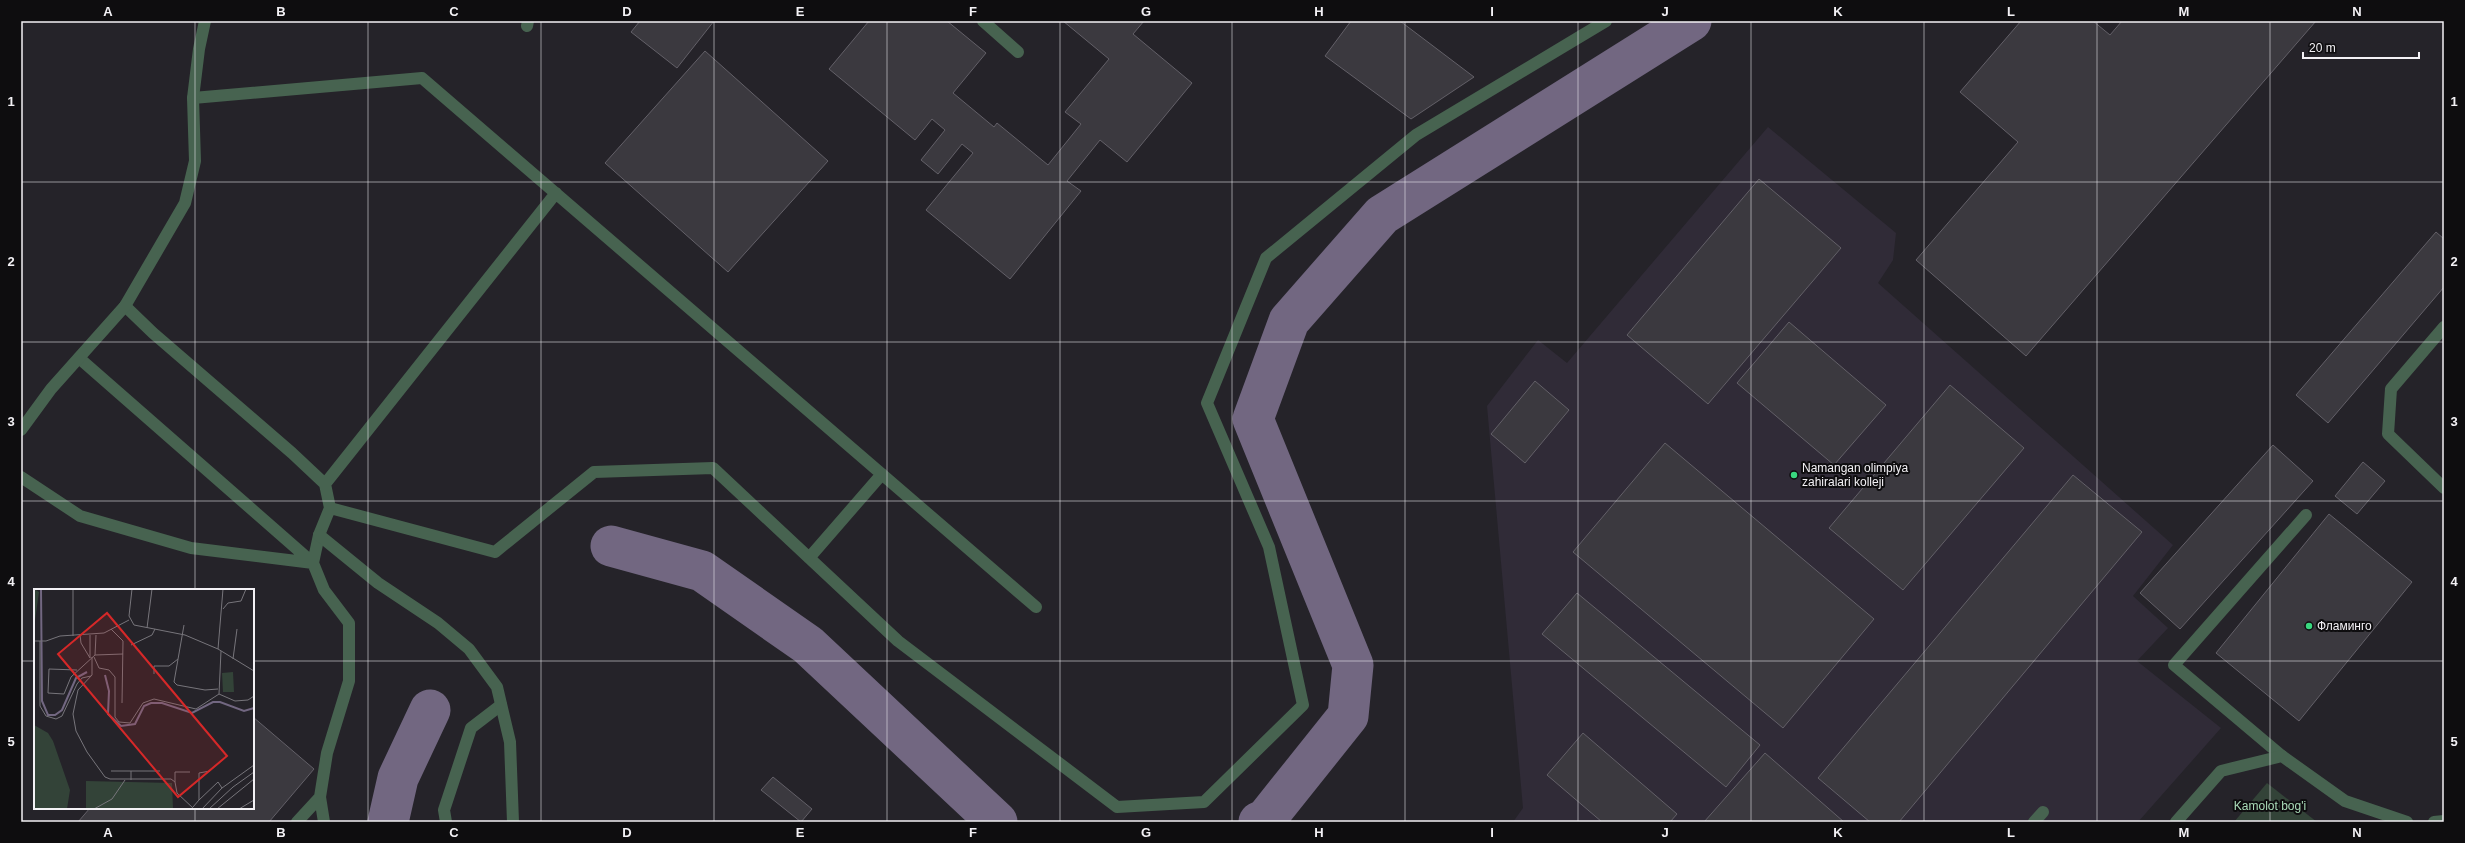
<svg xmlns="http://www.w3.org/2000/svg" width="2465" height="843" font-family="Helvetica,sans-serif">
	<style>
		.built { fill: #302b37 }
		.green { fill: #334338 }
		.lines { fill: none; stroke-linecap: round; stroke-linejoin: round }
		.canal { stroke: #726781; stroke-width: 41 }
		.building { fill: #3b393f; stroke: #636068 }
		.lane { stroke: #476350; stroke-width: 12 }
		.street { stroke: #476350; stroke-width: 12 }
		.grid { fill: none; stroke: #f3f1f5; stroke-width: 1; stroke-opacity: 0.55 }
		.poi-dot { fill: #39d87f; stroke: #0e0d0f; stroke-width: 1.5 }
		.labels { text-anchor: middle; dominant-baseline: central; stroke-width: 4; stroke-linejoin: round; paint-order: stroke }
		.poi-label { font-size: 12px; fill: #f3f1f5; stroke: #0e0d0f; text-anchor: start }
		.park-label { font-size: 12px; fill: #aadcb9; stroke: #0e0d0f }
		.inset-river { fill: none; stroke: #726781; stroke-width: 2 }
		.inset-road { fill: none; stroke: #77757b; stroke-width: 1 }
		.view { fill: #d62828; fill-opacity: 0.15; stroke: #d62828; stroke-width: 2 }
		.inset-edge { fill: none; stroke: #f3f1f5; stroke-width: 2 }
		.neatline { fill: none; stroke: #f3f1f5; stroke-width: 1.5 }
		.grid-label { font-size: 13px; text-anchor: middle; font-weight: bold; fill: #f3f1f5 }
	</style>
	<rect width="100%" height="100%" fill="#252329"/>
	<path class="built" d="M1768,127L1896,233L1893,260L1878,283L2173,545L2133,596L2168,628L2137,661L2221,728L2138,822H1513L1523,808L1487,406L1538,340L1567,363Z"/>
	<path class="green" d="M2267,783L2317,822H2234Z"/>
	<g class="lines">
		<path class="canal" d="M611,546L702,571L808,645L997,822
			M388,822L398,778L430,710
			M1259,822L1265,820L1348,716L1353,665L1253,419L1289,321L1382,215L1691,21"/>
	</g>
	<path class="building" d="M640,21H714L677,68L631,32Z
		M869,21H947L986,53L953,93L994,127L997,123L1048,165L1081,124L1065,112L1109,59L1063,21H1144L1133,34L1192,83L1127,162L1100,140L1067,181L1081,191L1010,279L926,210L973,153L962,144L938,174L921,160L945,130L932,119L915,140L829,69Z
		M1351,21H1400L1474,77L1411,119L1325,56Z
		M2021,21H2093L2110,35L2122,21H2316L2026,356L1916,260L2018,142L1960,92Z
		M705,51L828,161L728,272L605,163Z
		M1759,179L1841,248L1708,404L1627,335Z
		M2436,232L2444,239V287L2328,423L2296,395Z
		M1789,322L1886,405L1834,465L1737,383Z
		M1535,381L1569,410L1525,463L1491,434Z
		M1950,385L2024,448L1903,590L1829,528Z
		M1665,443L1874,619L1783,728L1573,552Z
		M2273,445L2313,481L2180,629L2140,593Z
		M2363,462L2385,481L2357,514L2335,496Z
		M2073,475L2142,532L1899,822H1870L1818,778Z
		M2329,514L2412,582L2299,721L2216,653Z
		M1577,593L1760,745L1726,787L1542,634Z
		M253,717L314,769L269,822H78L90,808H253Z
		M1583,733L1677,814L1670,822H1602L1547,775Z
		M1765,753L1844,822H1704Z
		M773,777L812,809L801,822L761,790Z"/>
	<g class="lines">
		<path class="lane" d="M983,21L1018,52
			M527,26L528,21
			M193,98L422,78L1036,607
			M125,306L153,333L292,453L325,484L330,508L319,535L313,563L324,590L349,623V681L327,753L320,797L324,822
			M2444,327L2391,389L2388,434L2444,488
			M79,358L313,563
			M21,477L80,516L191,548L313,563
			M325,484L556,193
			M330,508L495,552L594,472L713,468L898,641L1117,807L1204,802L1303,705L1269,547L1207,403L1266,258L1416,135L1606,21
			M809,558L882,474
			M2282,756L2174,665L2306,515
			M297,822L320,797
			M446,822L444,810L471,728L501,705
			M2034,822L2043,812"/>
		<path class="street" d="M21,430L51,389L125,306L185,203L195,161L193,98L199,49L205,21
			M319,535L378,583L438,623L469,649L497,687L510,742L513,822
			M2176,822L2221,771L2282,756L2345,801L2407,822
			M2434,822L2444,821"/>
	</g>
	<path class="grid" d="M195,21V590M368,21V822M541,21V822M714,21V822M887,21V822M1060,21V822M1232,21V822M1405,21V822M1578,21V822M1751,21V822M1924,21V822M2097,21V822M2270,21V822M21,182H2444M21,342H2444M21,501H2444M21,661H35M253,661H2444M195,808V822"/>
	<g class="poi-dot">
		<circle cx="1794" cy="475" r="4"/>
		<circle cx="2309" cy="626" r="4"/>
	</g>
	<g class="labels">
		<g class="poi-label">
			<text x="1802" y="468">Namangan olimpiya<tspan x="1802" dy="14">zahiralari kolleji</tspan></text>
			<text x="2317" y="626">Фламинго</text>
		</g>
		<g class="park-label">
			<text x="2270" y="806">Kamolot bog'i</text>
		</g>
	</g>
	<g transform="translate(34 589)">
		<rect width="220" height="220" fill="#252329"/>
		<path d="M0,0L5,3L0,39ZM199,83L200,103H189L188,84ZM0,136L14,144L19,152L36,201L33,220H0ZM52,192L138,194L139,220H52Z" fill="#334338"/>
		<path class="inset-river" d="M7,0L8,112L14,126H21L28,121L42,89L53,83M71,86L75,102L74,125L87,137L101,135L110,117L117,114H128L158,124L179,113H186L210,122L220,119"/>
		<path class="inset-road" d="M39,0V47M98,0L95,27L100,36L151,46L184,60L220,82M189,20L194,14L207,12L212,0M150,36L140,93L143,96L171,101L184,100M113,39L118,0M77,40L89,52L88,114M46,46L47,54L56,69M0,52H12L26,47L70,44L95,31M6,52V117L12,127L22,130L28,127L43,95L48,89L57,87M97,56L118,46L121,40M184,60L189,0M187,62L185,105L201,112L214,111L220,107M61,66L89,65M58,68V86L44,101L39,125L42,142L53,163L71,188L76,190H137L141,193L143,204L160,220M60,68L65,79L75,81L81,88V128L85,133L96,134L109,114L120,110L162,120L185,105M56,69V46M199,70L203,40M43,81L15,80L14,104L30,105L37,88L61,66L62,46M120,85V77H135L144,70M77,182H97M97,191V182H126M141,193V183H156M165,211L184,193L188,199M159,218L165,211V184L176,182M60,220L78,210L91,191M168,220L188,199L220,176M175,220L199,198L220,183M183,220L220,190M205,220L220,211"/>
		<path class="view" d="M73,24L193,167L144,208L24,65Z"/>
		<rect width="220" height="220" class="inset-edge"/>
	</g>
	<rect width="2465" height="843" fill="none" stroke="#0e0d0f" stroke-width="44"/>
	<path d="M2303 52v6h116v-6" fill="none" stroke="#f3f1f5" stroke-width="2"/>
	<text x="2309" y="52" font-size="12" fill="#f3f1f5" stroke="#0e0d0f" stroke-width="3" paint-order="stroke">20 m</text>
	<rect x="22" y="22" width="2421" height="799" class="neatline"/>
	<g class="grid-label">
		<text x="108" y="16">A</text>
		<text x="281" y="16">B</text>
		<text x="454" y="16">C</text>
		<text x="627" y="16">D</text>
		<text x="800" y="16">E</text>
		<text x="973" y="16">F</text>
		<text x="1146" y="16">G</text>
		<text x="1319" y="16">H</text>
		<text x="1492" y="16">I</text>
		<text x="1665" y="16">J</text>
		<text x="1838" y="16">K</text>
		<text x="2011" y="16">L</text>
		<text x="2184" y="16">M</text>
		<text x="2357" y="16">N</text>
		<text x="11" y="106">1</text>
		<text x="2454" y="106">1</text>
		<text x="11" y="266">2</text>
		<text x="2454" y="266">2</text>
		<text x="11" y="426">3</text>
		<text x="2454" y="426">3</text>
		<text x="11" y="586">4</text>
		<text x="2454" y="586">4</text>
		<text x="11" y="746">5</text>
		<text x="2454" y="746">5</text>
		<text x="108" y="837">A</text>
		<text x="281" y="837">B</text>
		<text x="454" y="837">C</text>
		<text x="627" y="837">D</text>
		<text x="800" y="837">E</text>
		<text x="973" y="837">F</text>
		<text x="1146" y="837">G</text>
		<text x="1319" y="837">H</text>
		<text x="1492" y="837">I</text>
		<text x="1665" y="837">J</text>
		<text x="1838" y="837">K</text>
		<text x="2011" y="837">L</text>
		<text x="2184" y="837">M</text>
		<text x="2357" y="837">N</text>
	</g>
</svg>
